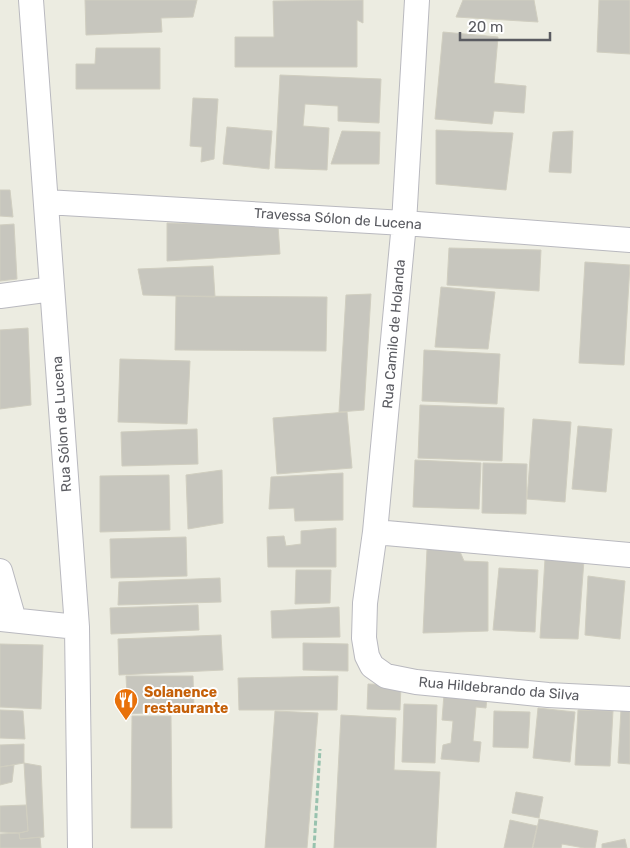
<svg xmlns="http://www.w3.org/2000/svg" width="630" height="848" font-family="Rubik,sans-serif">
	<style>
		.building { fill: #c7c6be; stroke: #d0cec0 }
		.lines { fill: none; stroke-linecap: round; stroke-linejoin: round }
		.minor-casing { stroke: #b9b9bf; stroke-width: 26 }
		.path { stroke: #98c2ae; stroke-width: 3; stroke-dasharray: 5 2.5; stroke-linecap: butt }
		.minor { stroke: #fff; stroke-width: 24 }
		.labels { text-anchor: middle; dominant-baseline: central; stroke-width: 4; stroke-linejoin: round; paint-order: stroke }
		.street-label { font-size: 14px; fill: #5a5b61; stroke: #fff }
		.food-label { font-size: 14px; font-weight: bold; fill: #c56008; stroke: #fff; text-anchor: start }
	</style>
	<rect width="100%" height="100%" fill="#ecece1"/>
	<path class="building" d="M85,0H197L193,17L161,18L162,32L86,35Z
		M363,0V23L357,20V67H235V37H274L273,1Z
		M463,0H534L538,22L456,17Z
		M599,0H630V54L597,52Z
		M443,32L498,37L494,83L526,86L524,113L494,111L492,124L435,119Z
		M96,48H160V89H76V64H95Z
		M280,75L381,79L379,123L338,121V106L305,104L303,126L329,128L327,170L275,168Z
		M193,98L218,99L214,159L201,162L202,147L190,146Z
		M227,127L272,131L269,169L223,164Z
		M436,130L513,133L506,190L436,184Z
		M342,131L380,132L379,164H331Z
		M573,131L571,173L549,172L553,132Z
		M0,190H10L13,217L0,216Z
		M167,223L278,226L280,254L167,261Z
		M14,224L17,279L0,281V225Z
		M449,248L541,250L539,291L447,285Z
		M585,262L630,265L624,365L579,363Z
		M213,266L215,297L143,295L138,269Z
		M441,287L495,292L488,349L435,347Z
		M371,294L364,410L339,412L346,295Z
		M176,296L327,297L326,351L175,350Z
		M28,328L31,405L0,409V330Z
		M424,350L500,354L497,404L422,401Z
		M120,359L190,361L187,424L118,422Z
		M420,405L504,408L502,461L418,458Z
		M347,412L352,468L277,474L273,418Z
		M533,419L571,422L565,502L527,499Z
		M578,426L612,429L606,492L572,489Z
		M197,429L198,464L122,466L121,432Z
		M415,460L481,463L479,509L413,507Z
		M483,463L527,464L526,514L482,513Z
		M222,470L223,523L188,529L186,475Z
		M343,473V520L295,521L294,508L269,509L271,477Z
		M169,475L170,530L100,532V476Z
		M336,528V567H268L267,537L284,536L286,546L301,544V531Z
		M186,537L187,576L111,578L110,539Z
		M458,547L464,561L488,562V631L423,633L427,549Z
		M545,559L584,560L578,639L540,638Z
		M499,568L538,570L535,632L493,630Z
		M296,570H331L330,603L295,604Z
		M588,576L625,581L620,639L585,635Z
		M220,578L221,602L118,605L119,582Z
		M198,605L199,630L111,634L110,608Z
		M339,607L340,637L272,638L271,611Z
		M221,635L223,670L119,675L118,639Z
		M303,643L348,644V671L303,670Z
		M0,644L43,645L41,709L0,707Z
		M126,676H193L194,710L128,714Z
		M338,676L337,710H239L238,678Z
		M368,684L401,685L400,710L367,709Z
		M444,694L487,697L486,708L476,707L473,741L481,742L479,762L441,759L443,745L451,743L453,721L442,720Z
		M404,704L437,705L435,763L402,762Z
		M538,708L575,712L570,762L533,758Z
		M621,709H630V764L618,763Z
		M0,710L23,711L25,739L0,738Z
		M578,710L613,711L610,766L575,765Z
		M275,711L318,713L307,848H265Z
		M494,711L530,712L528,748L493,747Z
		M341,715L396,718L394,770L440,772L436,848H334Z
		M132,716H171L172,828H131Z
		M24,744V763L0,767V745Z
		M24,763L41,766L44,837L20,839L19,833L28,831Z
		M14,765L12,782L0,785V767Z
		M516,792L543,797L539,818L512,813Z
		M26,805L28,831L19,833L0,832V806Z
		M539,819L598,831L595,848H584L562,844L561,848H533Z
		M510,820L537,826L532,848H504Z
		M19,833L20,839L40,837L41,848H0V834Z
		M625,839L627,848H602V844Z"/>
	<g class="lines">
		<g class="minor-casing">
			<path id="minor" d="M31,0L77,627L80,848
				M417,0L404,223L375,532L365,603L364,638L367,656L372,666L386,676L416,682L548,695L630,699
				M46,202L404,223L630,240
				M0,296L52,289
				M375,532L630,555
				M0,571L14,620
				M0,619L77,627"/>
		</g>
		<path class="path" d="M314,848L320,749"/>
		<use href="#minor" class="minor"/>
	</g>
	<defs>
		<g id="restaurant-pin" transform="scale(1.25)"><path d="M0 17L-7.5 6A9.5 9.5 0 1 1 7.5 6Z" fill="#e8710a" stroke="#fff"/><path d="M-5-6h1v4h1v-4h1v4h1v-4h1v5L-1.5 .5V6h-2V.5L-5-1ZM5-6V6H3V1.5H1.5Q1.5-4 5-6Z" fill="#fff"/></g>
	</defs>
	<g fill-rule="evenodd">
		<use href="#restaurant-pin" x="126" y="700"/>
	</g>
	<g class="labels">
		<g class="street-label">
			<text transform="translate(338 219) rotate(4)">Travessa Sólon de Lucena</text>
			<text transform="translate(394 334) rotate(-85)">Rua Camilo de Holanda</text>
			<text transform="translate(62 424) rotate(-94)">Rua Sólon de Lucena</text>
			<text transform="translate(499 689) rotate(5)">Rua Hildebrando da Silva</text>
		</g>
		<g class="food-label">
			<text x="144" y="692">Solanence<tspan x="144" dy="16">restaurante</tspan></text>
		</g>
	</g>
	<path d="M460 32v8h90v-8" fill="none" stroke="#5a5b61" stroke-width="2.5"/>
	<text x="468" y="32" font-size="15" fill="#5a5b61" stroke="#ffffff" stroke-width="4" paint-order="stroke">20 m</text>
</svg>
